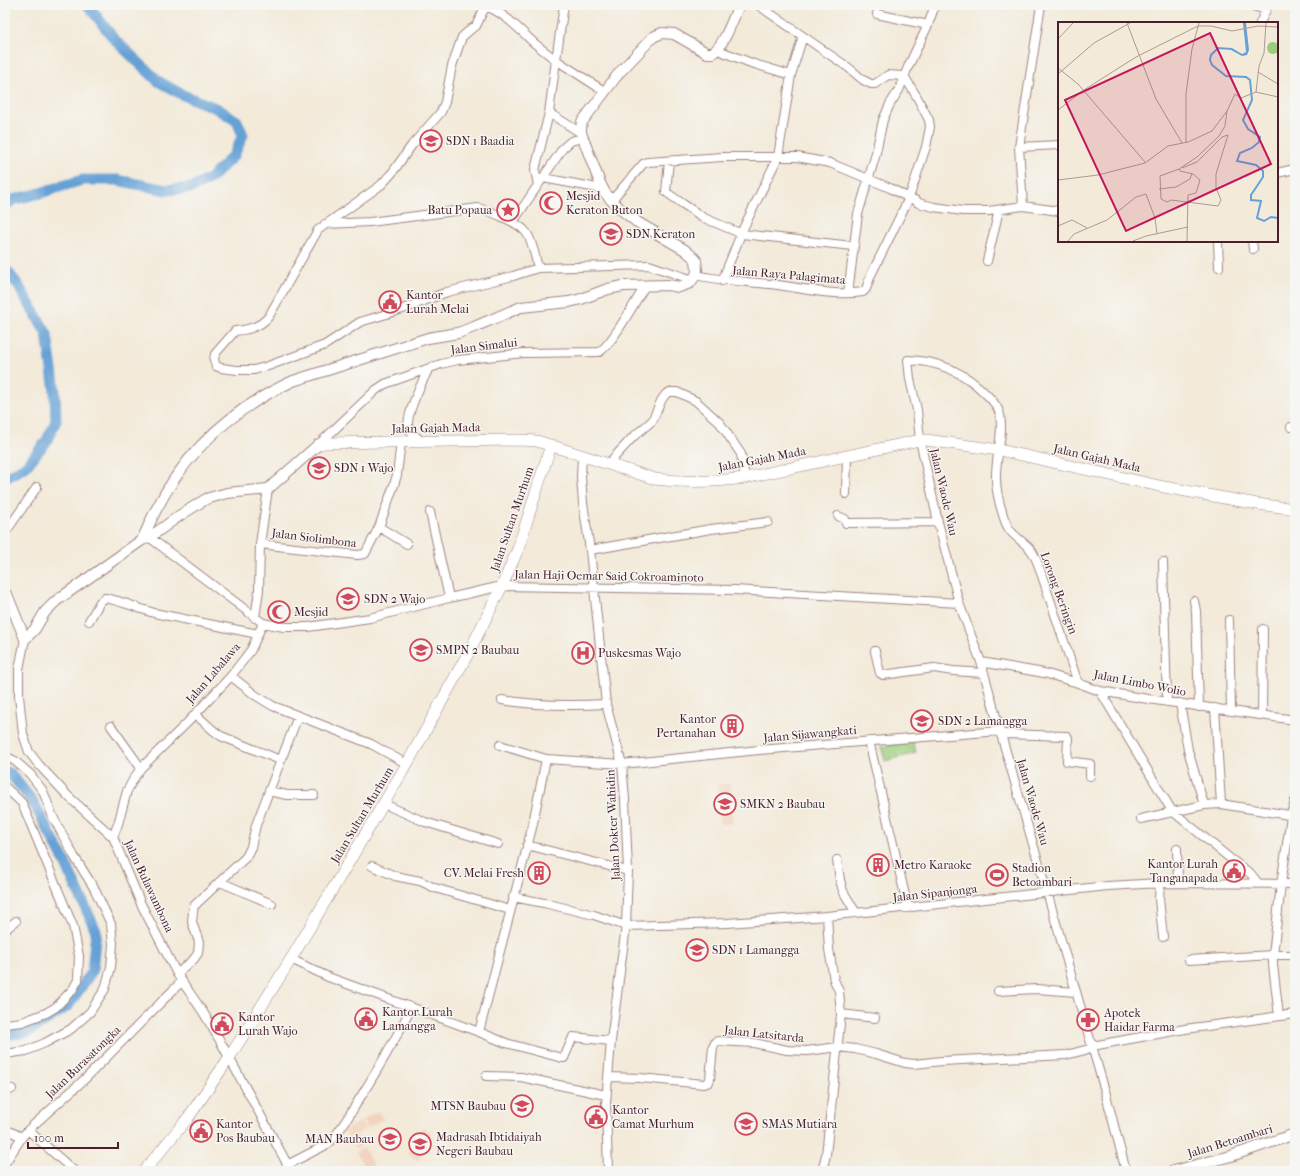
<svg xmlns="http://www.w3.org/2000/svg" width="1300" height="1176" font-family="'IM FELL French Canon',serif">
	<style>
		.built { fill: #f2d4be }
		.green { fill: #9bcd7d; stroke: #727654 }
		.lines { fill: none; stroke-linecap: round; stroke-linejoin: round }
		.river { stroke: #66a1d6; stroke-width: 11 }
		.minor-casing { stroke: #9e8482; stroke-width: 10 }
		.major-casing { stroke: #9e8482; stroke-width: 12 }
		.highway-casing { stroke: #9e8482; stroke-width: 12 }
		.minor { stroke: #fff; stroke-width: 8 }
		.major { stroke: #fff; stroke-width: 10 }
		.highway { stroke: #fff; stroke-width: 11 }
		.labels { text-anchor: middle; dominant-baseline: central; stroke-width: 3; stroke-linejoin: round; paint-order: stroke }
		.poi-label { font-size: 12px; fill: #4a1f2b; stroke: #f6f6f2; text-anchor: start }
		.street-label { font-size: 12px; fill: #4a1f2b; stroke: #f6f6f2 }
		.inset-river { fill: none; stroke: #66a1d6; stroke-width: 2 }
		.inset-road { fill: none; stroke: #af9993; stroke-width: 1 }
		.view { fill: #c2185b; fill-opacity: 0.15; stroke: #c2185b; stroke-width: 2 }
		.inset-edge { fill: none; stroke: #4a1f2b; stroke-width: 2 }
	</style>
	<rect width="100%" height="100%" fill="#f6f6f2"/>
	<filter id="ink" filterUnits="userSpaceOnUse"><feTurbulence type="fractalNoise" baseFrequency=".025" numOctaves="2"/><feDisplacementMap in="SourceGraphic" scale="8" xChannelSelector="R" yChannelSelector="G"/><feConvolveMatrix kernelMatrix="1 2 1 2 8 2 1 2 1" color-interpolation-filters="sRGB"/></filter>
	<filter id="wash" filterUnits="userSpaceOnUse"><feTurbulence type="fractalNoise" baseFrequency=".012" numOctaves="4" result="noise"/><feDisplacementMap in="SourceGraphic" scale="16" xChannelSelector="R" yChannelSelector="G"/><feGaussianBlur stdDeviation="0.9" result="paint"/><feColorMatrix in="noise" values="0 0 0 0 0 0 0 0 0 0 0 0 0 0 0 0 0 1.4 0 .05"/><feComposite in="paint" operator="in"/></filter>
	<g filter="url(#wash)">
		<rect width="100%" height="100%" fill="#f3ead9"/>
		<path class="built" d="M717,784H730L733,823L720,824Z
			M378,1111L383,1119L367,1128L362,1120Z
			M360,1121L365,1129L356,1135L362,1145L355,1149L344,1131Z
			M422,1127L432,1133L418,1161L408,1155Z
			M364,1148L375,1169L370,1171H366L356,1152Z"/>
		<path class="green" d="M913,740L916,753L885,761L882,747Z"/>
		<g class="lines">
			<path class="river" d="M5,206L12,200L37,194L82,180H117L166,190L192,188L211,178L234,155L243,135L237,121L216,108L183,95L158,81L114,39L88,5
				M5,268L18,285L47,334L55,391L56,421L46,442L25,467L5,478
				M5,771L10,773L33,802L64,860L96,931L92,971L68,1006L28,1032L5,1035"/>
		</g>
	</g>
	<g filter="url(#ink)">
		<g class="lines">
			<g class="minor-casing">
				<path id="minor" d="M486,5L476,26L471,29L462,37L452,66L445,102L441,112L412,145L392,173L381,185L318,230L269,316C261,327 248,330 235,331L215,354L214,360L216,366L221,368L237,370H254L268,366L325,345L360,322L403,309L447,292L513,276L538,268L649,265L693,280
					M564,5L556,60L604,91
					M1250,5L1266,10L1269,5
					M486,6C504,13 519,29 533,42C540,48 548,54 556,60L549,113L581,133
					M877,14L928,25L935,5
					M1260,23L1266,10
					M718,50L751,63L791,75
					M1019,147L1059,145
					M669,161L666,192L683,204L704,218L742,234L853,246
					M1277,173L1295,169
					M543,178L603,189
					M538,185L535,170L549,113
					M611,201L643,164L647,162L723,157H797L830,163L890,188L909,198L917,201L918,203L934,207L963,211H989L1023,206L1059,211
					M1023,206L1019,147L1041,5
					M513,222L563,148L571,141L582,138
					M325,224L370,222L478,208C490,211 518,222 526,232C533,241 535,257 538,268
					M1218,241L1219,267
					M1252,241L1253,249
					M987,261L999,210
					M696,275C721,281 745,281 769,284C800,287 832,297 863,292L866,289L871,275L909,198L926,147L930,127L929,120L917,97L906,79L902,76L888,75L875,84H871L863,80L849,68L758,5
					M722,281L743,229L778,157L791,75L803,36
					M848,293L858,214L875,157L883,120L890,104L899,90L908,67L928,25
					M1291,427H1295
					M422,442C418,438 411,433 409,429C404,418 423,380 428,370
					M319,444L376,390L385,384L441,364L458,360L524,353L599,352C612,345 636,300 645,286
					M582,457L581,476L583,503L590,550L606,704L622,764L625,799L628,871L626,926L611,1041L606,1103L608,1171
					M608,464L633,437L652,421L662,399L666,394L670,392H677L696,401L720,423L741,454L745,478
					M846,494L847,456
					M430,512L449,598
					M838,516L845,519L846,523L938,522
					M379,527L407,544
					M5,533L37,487
					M145,534L263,623L284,627H308L370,618L449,598L502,586L734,590L959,603
					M260,544L357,555L365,554L379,527L394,485L397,475L401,441
					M590,550L711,529L768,522
					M1163,562L1167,702
					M1194,601L1196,611L1199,707
					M255,618L259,590L260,544L268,489
					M1229,620L1231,711
					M89,621L100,602L105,598C122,601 137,608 154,613L258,634
					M25,639L19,669V696L23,734L29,752L39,765L68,796L113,837L141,904L177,974L203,1012L219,1039L291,1171
					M875,651L880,673L883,675L934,668L953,671L984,673
					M981,662L1044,673L1078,683L1100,691L1148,699L1295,720
					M231,676L255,695L273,706L371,744L407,764
					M1078,683L1038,564C1036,559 1034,554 1031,550C1020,538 1009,535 1004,518C1000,506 996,491 996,479C995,458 1004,436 1000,415C999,408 992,400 987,395C965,372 940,361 908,360L910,379L917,410L920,440L938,522L959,603L981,662L1000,731L1105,1091L1126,1171
					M1100,691L1172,811L1232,860L1251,874L1258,883
					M502,700C538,706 571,706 606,704
					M1180,703L1188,750L1204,805
					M1215,708L1221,804
					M195,714L214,731L221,736L280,760
					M1262,715L1263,629
					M111,726L141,768
					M1001,735L1006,734L1067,736L1068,738L1067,761L1090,764V776
					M869,741L908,908
					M500,745L546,759L622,764L759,750L1000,731
					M5,756L15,761L30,774L43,791L53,817L74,856L94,888L111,924L113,944L111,967L105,989L90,1012L71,1029L45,1043L26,1051L5,1054
					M5,787L22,803L73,926L79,956L78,980L73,989L56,1007L46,1013L22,1022L5,1024
					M269,791L287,795H314
					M384,804L425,822L498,844
					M1141,819L1204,805L1221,804L1295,816
					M113,837L118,824L127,791L134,778L141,768L187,723L231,676L251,650L263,623
					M527,845L628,871
					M1177,849L1178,883
					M837,860L840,880L843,891L856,913
					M372,866L395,876L420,881L435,888L510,910
					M220,882L272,904
					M1160,883L1159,899L1163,937
					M513,897L544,903L594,915L626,926L727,923L827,916L1108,886L1160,883L1295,884
					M5,930L16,921
					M291,959L328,977L479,1032L532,828L546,759
					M1189,960L1273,955H1295
					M177,974L194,959L198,953L199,942L192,922L193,912L194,906L246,857L251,847L256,825L298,716
					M998,991L1037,989L1076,992
					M841,1014L875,1018
					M1279,1016L1273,965V955L1281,884L1291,816L1295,801
					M479,1032L506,1043L562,1058H564L573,1037L611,1041
					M1092,1046L1185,1029L1295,1014
					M486,1076L521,1077L606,1095
					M608,1077L640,1078L704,1084L709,1082L710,1079L713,1047L715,1043L718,1041L754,1043L787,1050L807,1051L838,1047L855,1049L876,1054L905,1063L914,1064L942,1061L1066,1055L1093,1048
					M5,1092L12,1089
					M5,1129L22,1137
					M28,1130L74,1171
					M5,1163L22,1137L28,1130L86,1078L182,981
					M287,1165L328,1144C341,1131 350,1114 360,1098C378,1069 396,1039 411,1008
					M822,1171L826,1155L841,1014L839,991L834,980L829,949L827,916"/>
			</g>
			<g class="major-casing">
				<path id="major" d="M142,540C147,530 151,519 156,510C186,451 234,408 293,381L428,338L458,333L474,327L521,307L569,302L581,299L608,289L623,286L668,285L679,287L690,283L696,275L697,270L696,260L693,257L685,250L637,222L618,207L605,193L600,183L581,133V128L582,122L619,73L653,37L662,33L674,34L707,53H713C725,43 733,19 739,5
					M5,593L8,597L25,639L35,629L45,612L56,601L142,540L150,537L179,516L206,499L227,493L268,489L318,445
					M1173,1171L1231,1156L1295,1134"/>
			</g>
			<g class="highway-casing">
				<path id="highway" d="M318,445L325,443L521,440L537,441L655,479C685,483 715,482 745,478L920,440H926L999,450L1164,487L1257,504L1295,509
					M144,1171L188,1118L229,1058L291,959L407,764L470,650L502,586L518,549L551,445"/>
			</g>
			<use href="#minor" class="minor"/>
			<use href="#major" class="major"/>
			<use href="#highway" class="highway"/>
		</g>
	</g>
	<defs>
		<g id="school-ring" transform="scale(1.15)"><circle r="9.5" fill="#f6f6f2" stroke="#d1495b" stroke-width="1.5"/><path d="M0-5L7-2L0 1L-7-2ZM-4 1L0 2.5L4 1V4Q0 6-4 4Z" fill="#d1495b"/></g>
		<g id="mosque-ring" transform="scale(1.15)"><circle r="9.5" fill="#f6f6f2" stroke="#d1495b" stroke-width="1.5"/><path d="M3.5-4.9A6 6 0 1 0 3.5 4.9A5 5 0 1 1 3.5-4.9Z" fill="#d1495b"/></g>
		<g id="sight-ring" transform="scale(1.15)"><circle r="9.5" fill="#f6f6f2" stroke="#d1495b" stroke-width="1.5"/><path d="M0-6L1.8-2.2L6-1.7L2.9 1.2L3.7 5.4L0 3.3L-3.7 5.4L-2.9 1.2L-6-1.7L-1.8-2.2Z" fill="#d1495b"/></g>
		<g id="civic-ring" transform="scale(1.15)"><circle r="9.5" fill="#f6f6f2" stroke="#d1495b" stroke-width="1.5"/><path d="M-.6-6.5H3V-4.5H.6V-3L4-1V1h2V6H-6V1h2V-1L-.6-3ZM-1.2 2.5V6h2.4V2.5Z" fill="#d1495b"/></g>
		<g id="hospital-ring" transform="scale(1.15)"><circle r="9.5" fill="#f6f6f2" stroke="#d1495b" stroke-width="1.5"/><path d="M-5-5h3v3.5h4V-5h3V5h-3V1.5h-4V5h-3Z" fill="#d1495b"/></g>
		<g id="building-ring" transform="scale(1.15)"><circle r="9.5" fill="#f6f6f2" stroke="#d1495b" stroke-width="1.5"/><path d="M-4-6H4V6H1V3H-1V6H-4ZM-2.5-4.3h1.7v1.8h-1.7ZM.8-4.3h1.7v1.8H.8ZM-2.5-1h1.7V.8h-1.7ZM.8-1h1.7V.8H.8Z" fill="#d1495b"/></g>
		<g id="stadium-ring" transform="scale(1.15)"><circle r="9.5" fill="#f6f6f2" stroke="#d1495b" stroke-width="1.5"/><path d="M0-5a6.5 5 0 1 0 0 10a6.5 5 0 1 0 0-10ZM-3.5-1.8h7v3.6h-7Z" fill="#d1495b"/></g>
		<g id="pharmacy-ring" transform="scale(1.15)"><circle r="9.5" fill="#f6f6f2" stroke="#d1495b" stroke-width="1.5"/><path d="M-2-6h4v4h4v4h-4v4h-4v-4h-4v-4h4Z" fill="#d1495b"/></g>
	</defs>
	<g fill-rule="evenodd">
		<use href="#school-ring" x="431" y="141"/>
		<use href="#mosque-ring" x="551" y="203"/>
		<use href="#sight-ring" x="508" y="210"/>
		<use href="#school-ring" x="611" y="234"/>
		<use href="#civic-ring" x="390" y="302"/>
		<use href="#school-ring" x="319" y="468"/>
		<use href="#school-ring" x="348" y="599"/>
		<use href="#mosque-ring" x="279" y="612"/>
		<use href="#school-ring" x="421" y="650"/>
		<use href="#hospital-ring" x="583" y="653"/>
		<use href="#school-ring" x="922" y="721"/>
		<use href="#building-ring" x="732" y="726"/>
		<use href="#school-ring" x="725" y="804"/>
		<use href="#building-ring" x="878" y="865"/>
		<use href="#civic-ring" x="1234" y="871"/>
		<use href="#building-ring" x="539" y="873"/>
		<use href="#stadium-ring" x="997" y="875"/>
		<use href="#school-ring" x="697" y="950"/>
		<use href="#civic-ring" x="366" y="1019"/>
		<use href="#pharmacy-ring" x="1088" y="1020"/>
		<use href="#civic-ring" x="222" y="1024"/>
		<use href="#school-ring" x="522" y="1106"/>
		<use href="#civic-ring" x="596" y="1117"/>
		<use href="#school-ring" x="746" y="1124"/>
		<use href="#civic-ring" x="201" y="1131"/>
		<use href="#school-ring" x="390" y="1139"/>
		<use href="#school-ring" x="420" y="1144"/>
	</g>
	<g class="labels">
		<g class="poi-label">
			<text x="446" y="141">SDN 1 Baadia</text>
			<text x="566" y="196">Mesjid<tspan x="566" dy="14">Keraton Buton</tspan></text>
			<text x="492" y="210" text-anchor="end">Batu Popaua</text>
			<text x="626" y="234">SDN Keraton</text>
			<text x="406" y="295">Kantor<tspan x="406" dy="14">Lurah Melai</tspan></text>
			<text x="334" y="468">SDN 1 Wajo</text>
			<text x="364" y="599">SDN 2 Wajo</text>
			<text x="294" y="612">Mesjid</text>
			<text x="436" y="650">SMPN 2 Baubau</text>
			<text x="598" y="653">Puskesmas Wajo</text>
			<text x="716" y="719" text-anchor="end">Kantor<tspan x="716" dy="14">Pertanahan</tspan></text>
			<text x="938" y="721">SDN 2 Lamangga</text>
			<text x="740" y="804">SMKN 2 Baubau</text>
			<text x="1218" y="864" text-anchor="end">Kantor Lurah<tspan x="1218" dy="14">Tanganapada</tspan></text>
			<text x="894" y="865">Metro Karaoke</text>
			<text x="1012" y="868">Stadion<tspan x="1012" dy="14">Betoambari</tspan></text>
			<text x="524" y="873" text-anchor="end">CV. Melai Fresh</text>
			<text x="712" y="950">SDN 1 Lamangga</text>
			<text x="382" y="1012">Kantor Lurah<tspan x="382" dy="14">Lamangga</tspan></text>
			<text x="1104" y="1013">Apotek<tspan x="1104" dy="14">Haidar Farma</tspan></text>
			<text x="238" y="1017">Kantor<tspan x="238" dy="14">Lurah Wajo</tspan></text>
			<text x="506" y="1106" text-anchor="end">MTSN Baubau</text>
			<text x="612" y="1110">Kantor<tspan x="612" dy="14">Camat Murhum</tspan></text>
			<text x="216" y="1124">Kantor<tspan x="216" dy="14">Pos Baubau</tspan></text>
			<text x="762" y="1124">SMAS Mutiara</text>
			<text x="436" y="1137">Madrasah Ibtidaiyah<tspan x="436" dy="14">Negeri Baubau</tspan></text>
			<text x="374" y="1139" text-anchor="end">MAN Baubau</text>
		</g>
		<g class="street-label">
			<text transform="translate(789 275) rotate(5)">Jalan Raya Palagimata</text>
			<text transform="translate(484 346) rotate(-7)">Jalan Simalui</text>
			<text transform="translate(436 428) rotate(-1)">Jalan Gajah Mada</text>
			<text transform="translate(1097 458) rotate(13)">Jalan Gajah Mada</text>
			<text transform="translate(762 459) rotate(-11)">Jalan Gajah Mada</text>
			<text transform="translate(944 492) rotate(77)">Jalan Waode Wau</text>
			<text transform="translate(512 519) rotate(-71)">Jalan Sultan Murhum</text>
			<text transform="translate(314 538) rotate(7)">Jalan Siolimbona</text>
			<text transform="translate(609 576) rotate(1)">Jalan Haji Oemar Said Cokroaminoto</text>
			<text transform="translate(1059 593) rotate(70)">Lorong Beringin</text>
			<text transform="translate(213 673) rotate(-49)">Jalan Labalawa</text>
			<text transform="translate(1140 683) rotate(11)">Jalan Limbo Wolio</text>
			<text transform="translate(810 734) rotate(-5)">Jalan Sijawangkati</text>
			<text transform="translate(1033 802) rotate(74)">Jalan Waode Wau</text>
			<text transform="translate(362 815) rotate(-59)">Jalan Sultan Murhum</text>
			<text transform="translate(613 825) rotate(-93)">Jalan Dokter Wahidin</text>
			<text transform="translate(149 886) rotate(65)">Jalan Bulawambona</text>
			<text transform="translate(935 893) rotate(-6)">Jalan Sipanjonga</text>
			<text transform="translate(764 1034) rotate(6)">Jalan Latsitarda</text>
			<text transform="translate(83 1062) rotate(-44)">Jalan Burasatongka</text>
			<text transform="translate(1230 1141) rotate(-17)">Jalan Betoambari</text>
		</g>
	</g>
	<g transform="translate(1058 22)">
		<rect width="220" height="220" fill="#f3ead9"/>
		<path d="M209 26a6 6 0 1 1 12 0a6 6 0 1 1-12 0Z" fill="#9bcd7d"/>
		<path d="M185,1H188L191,28L189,33L184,34L173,28L174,26L184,32L188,30Z" fill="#66a1d6"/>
		<path class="inset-river" d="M174,27L160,26L153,33L152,38L154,43L168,54L188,55L192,58L194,78L185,98L190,107L202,115L201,120L194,126L182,131L179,139L198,143L205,149V155L193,173V178L203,179L199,196L206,199L213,195L220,196"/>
		<path class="inset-road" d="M69,1L98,77L124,121M0,17L15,1M0,46L20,62L87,140M200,50L220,62M0,52L36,21L72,1M198,70L201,44L206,31L208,1M0,88L26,68L78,35L140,4H153L174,9L200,4L220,5M154,109L169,89L177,72L183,76L198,70L220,75M128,121V72L134,27L141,1M121,147L102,154L103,177L109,180L113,178L160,184L163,178L158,166V152L170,113L164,115L139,140L124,146M0,158L40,153L87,141L110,124L130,120L154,109M101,167L118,165L132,157L134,151M0,204L14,198L29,206M10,219L16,212L49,198L78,175L88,172L97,196L99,212M75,219L88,214L130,205M129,219L130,173L138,171L142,158L135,152L122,149L121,147L139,135L161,114L167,104L169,89"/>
		<path class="view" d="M152,11L213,142L68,209L7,78Z"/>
		<rect width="220" height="220" class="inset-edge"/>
	</g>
	<rect width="1300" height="1176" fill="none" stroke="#f6f6f2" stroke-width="20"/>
	<path d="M28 1142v6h90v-6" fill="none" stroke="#4a1f2b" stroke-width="2"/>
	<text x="34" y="1142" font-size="12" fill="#4a1f2b" stroke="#f6f6f2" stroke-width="3" paint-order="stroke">100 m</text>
</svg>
